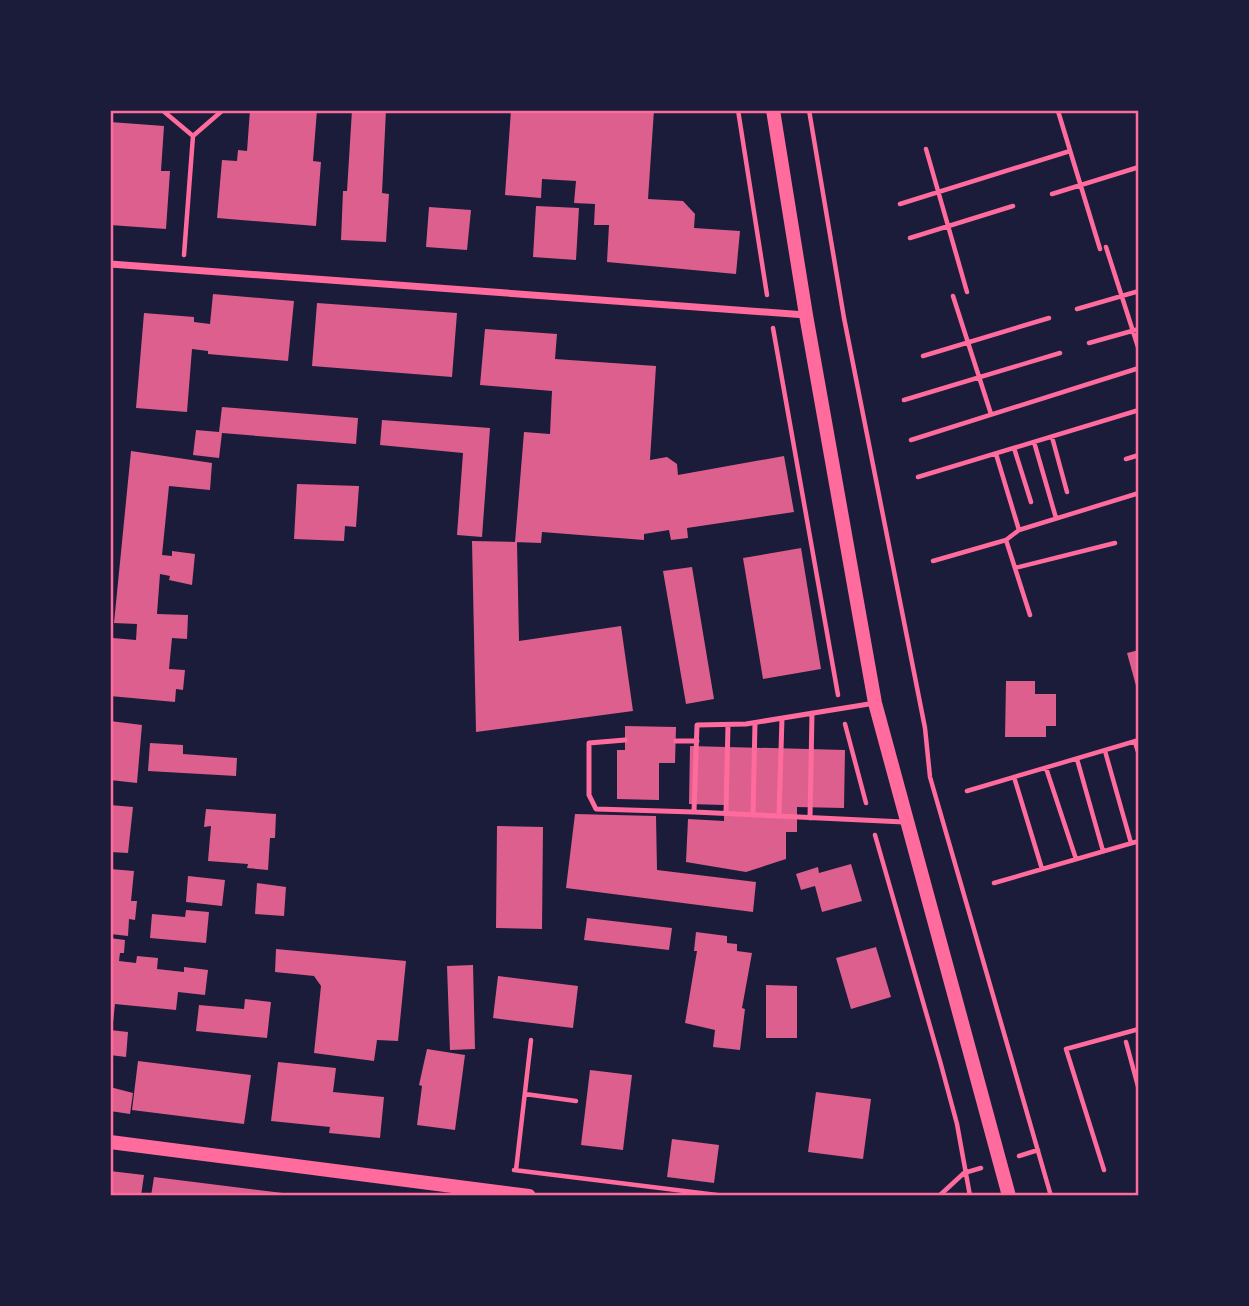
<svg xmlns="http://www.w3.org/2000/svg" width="1249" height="1306" font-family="Raleway,sans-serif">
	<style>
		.building { fill: #dd5f8e }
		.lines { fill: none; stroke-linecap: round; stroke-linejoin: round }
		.path { stroke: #ff6b9d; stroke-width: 4.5 }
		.service { stroke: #ff6b9d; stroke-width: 5 }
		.minor { stroke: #ff6b9d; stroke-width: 7 }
		.secondary { stroke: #ff6b9d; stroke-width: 14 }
		.neatline { fill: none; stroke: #ff6b9d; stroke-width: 2.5 }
	</style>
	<rect width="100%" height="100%" fill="#1b1b3a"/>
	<path class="building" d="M250,110H317L313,161L321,162L316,226L217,218L222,160L237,161L238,150L247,151Z
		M352,110H386L382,193L389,194L386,242L341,240L343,191H347Z
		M511,110H654L648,199L683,201L695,214L694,228L740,231L736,274L607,262L609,225H594L595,204L574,203L576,181L542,179L541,198L505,195Z
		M110,122L164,126L161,171H170L166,229L110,225Z
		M536,206L579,208L576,260L533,257Z
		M429,207L471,210L467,250L426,247Z
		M213,294L294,301L288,361L208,354V351L192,349L187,412L136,408L144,313L194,317V322L210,324Z
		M317,303L457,313L452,377L312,366Z
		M485,329L557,334L555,359L656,366L650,460L667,457L677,464L678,475L784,456L794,512L687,528L688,538L671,540L669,530L644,534V540L542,532L541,543L515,542L524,432L550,434L552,391L480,385Z
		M222,407L358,418L356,444L222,433L219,458L193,455L196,430L219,432Z
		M382,420L490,428L482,537L457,535L463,453L380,445Z
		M131,451L212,463L210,490L169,486L162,555L172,556V551L195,554L192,585L169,580L170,576L160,574L157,614L188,615L187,639L172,638L169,669L185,670L183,690L176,689L175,702L110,696L113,638L136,640L137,624L114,623Z
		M297,484L359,486L356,527L345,526L344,541L294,539Z
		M472,541L517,542L519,641L621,626L633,711L476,732Z
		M801,548L821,669L763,679L743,558Z
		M692,567L714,699L686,704L663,571Z
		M1139,650V692L1138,693L1127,653Z
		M1006,681H1035V694H1056V726H1046V737H1005Z
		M110,721L142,725L137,783L110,780Z
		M625,726L676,727L675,763H659V800L617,799V750H625Z
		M150,743L183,745V754L237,758L236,776L148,771Z
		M690,746L845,750L844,808L797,807V832H786V859L746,872L686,862L688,819L724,821V805L689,804Z
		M110,805L133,807L128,853L110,852Z
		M206,809L276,814L275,838H270L268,870L247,868L248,864L208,861L211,826L204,827Z
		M575,814L656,816L657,870L756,882L753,912L566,888Z
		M497,826L543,827L542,929L496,928Z
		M851,864L862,901L822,912L815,886L801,890L796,874L818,867L819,873Z
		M110,869L134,871L131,901H137L135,920L129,919L128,936L110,934Z
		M188,876L225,880L222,906L186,902Z
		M257,883L286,887L284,916L255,914Z
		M186,910L209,912L206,943L150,938L152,914L185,917Z
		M587,918L672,928L669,950L584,940Z
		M696,932L727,936V943L737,944V951L752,953L742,1008L745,1009L740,1050L713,1047L715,1030L685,1023L697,951H694Z
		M110,938L125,940L124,953H120L119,961L136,963L137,956L158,958L157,969L184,972V967L208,970L205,995L178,992L176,1010L115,1004L113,1023L110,1022Z
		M876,947L891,997L851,1009L836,958Z
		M276,949L406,961L398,1041L377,1040L374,1061L314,1053L321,986L314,976L275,972Z
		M473,965L475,1049L450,1050L447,966Z
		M498,976L578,986L573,1028L493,1018Z
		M766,985L797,986V1038H766Z
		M245,999L271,1002L267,1038L196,1031L199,1005L244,1009Z
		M110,1030L128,1032L126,1057L110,1055Z
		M427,1049L465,1055L455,1130L417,1125L422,1086L419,1085Z
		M138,1061L251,1075L244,1124L132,1110Z
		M278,1062L336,1068L333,1092L384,1097L380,1138L329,1133L330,1127L271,1121Z
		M590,1070L632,1075L623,1150L581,1145Z
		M110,1087L133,1093L130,1114L110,1111Z
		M816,1092L871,1099L863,1159L808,1152Z
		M672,1139L719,1145L714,1183L667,1177Z
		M110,1171L144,1175L141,1196L110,1195Z
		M154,1177L291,1194V1196H151Z"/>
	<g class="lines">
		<path class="path" d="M162,110L193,136L184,255
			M738,110L767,295
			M809,110L844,318L925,728L930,777L1051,1196
			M1058,111L1100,249
			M193,136L223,110
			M926,149L967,292
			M1052,194L1139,167
			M900,204L1070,151
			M910,238L1013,206
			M1106,247L1139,350
			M953,296L991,414
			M1077,309L1139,291
			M773,328L838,695
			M1089,343L1139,329
			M923,356L1049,318
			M904,400L1060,353
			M1052,437L1067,492
			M911,440L1139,368
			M1034,442L1056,518
			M1014,448L1031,502
			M996,454L1019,530
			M1126,459L1139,455
			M918,477L1139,410
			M1006,540L1030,615
			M933,561L1006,540L1019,530L1139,493
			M1015,568L1115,543
			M845,724L866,803
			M1135,742L1139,755
			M1105,751L1131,843
			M1077,759L1103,851
			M1046,768L1076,859
			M1014,777L1042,869
			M967,791L1139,740
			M875,835L940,1061L957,1124L970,1196
			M994,883L1139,841
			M1126,1042L1139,1090
			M525,1094L576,1101
			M1019,1156L1038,1150
			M514,1170L725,1196
			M516,1170L531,1040
			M1104,1170L1066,1049L1139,1029
			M939,1196L964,1173L981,1168"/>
		<path class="service" d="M875,703L746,724L697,725L694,812L904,822
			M625,740L589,743V795L596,809L694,812
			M676,741H697
			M726,813L728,725
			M753,815L755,723
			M779,816L782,718
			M810,818L812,713"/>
		<path class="minor" d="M110,264L806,315"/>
		<path class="secondary" d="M773,110L806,315L875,703L1009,1196
			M110,1142L529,1196"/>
	</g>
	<rect width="1249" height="1306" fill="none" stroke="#1b1b3a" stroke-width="224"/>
	<rect x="112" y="112" width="1025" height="1082" class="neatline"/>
</svg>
